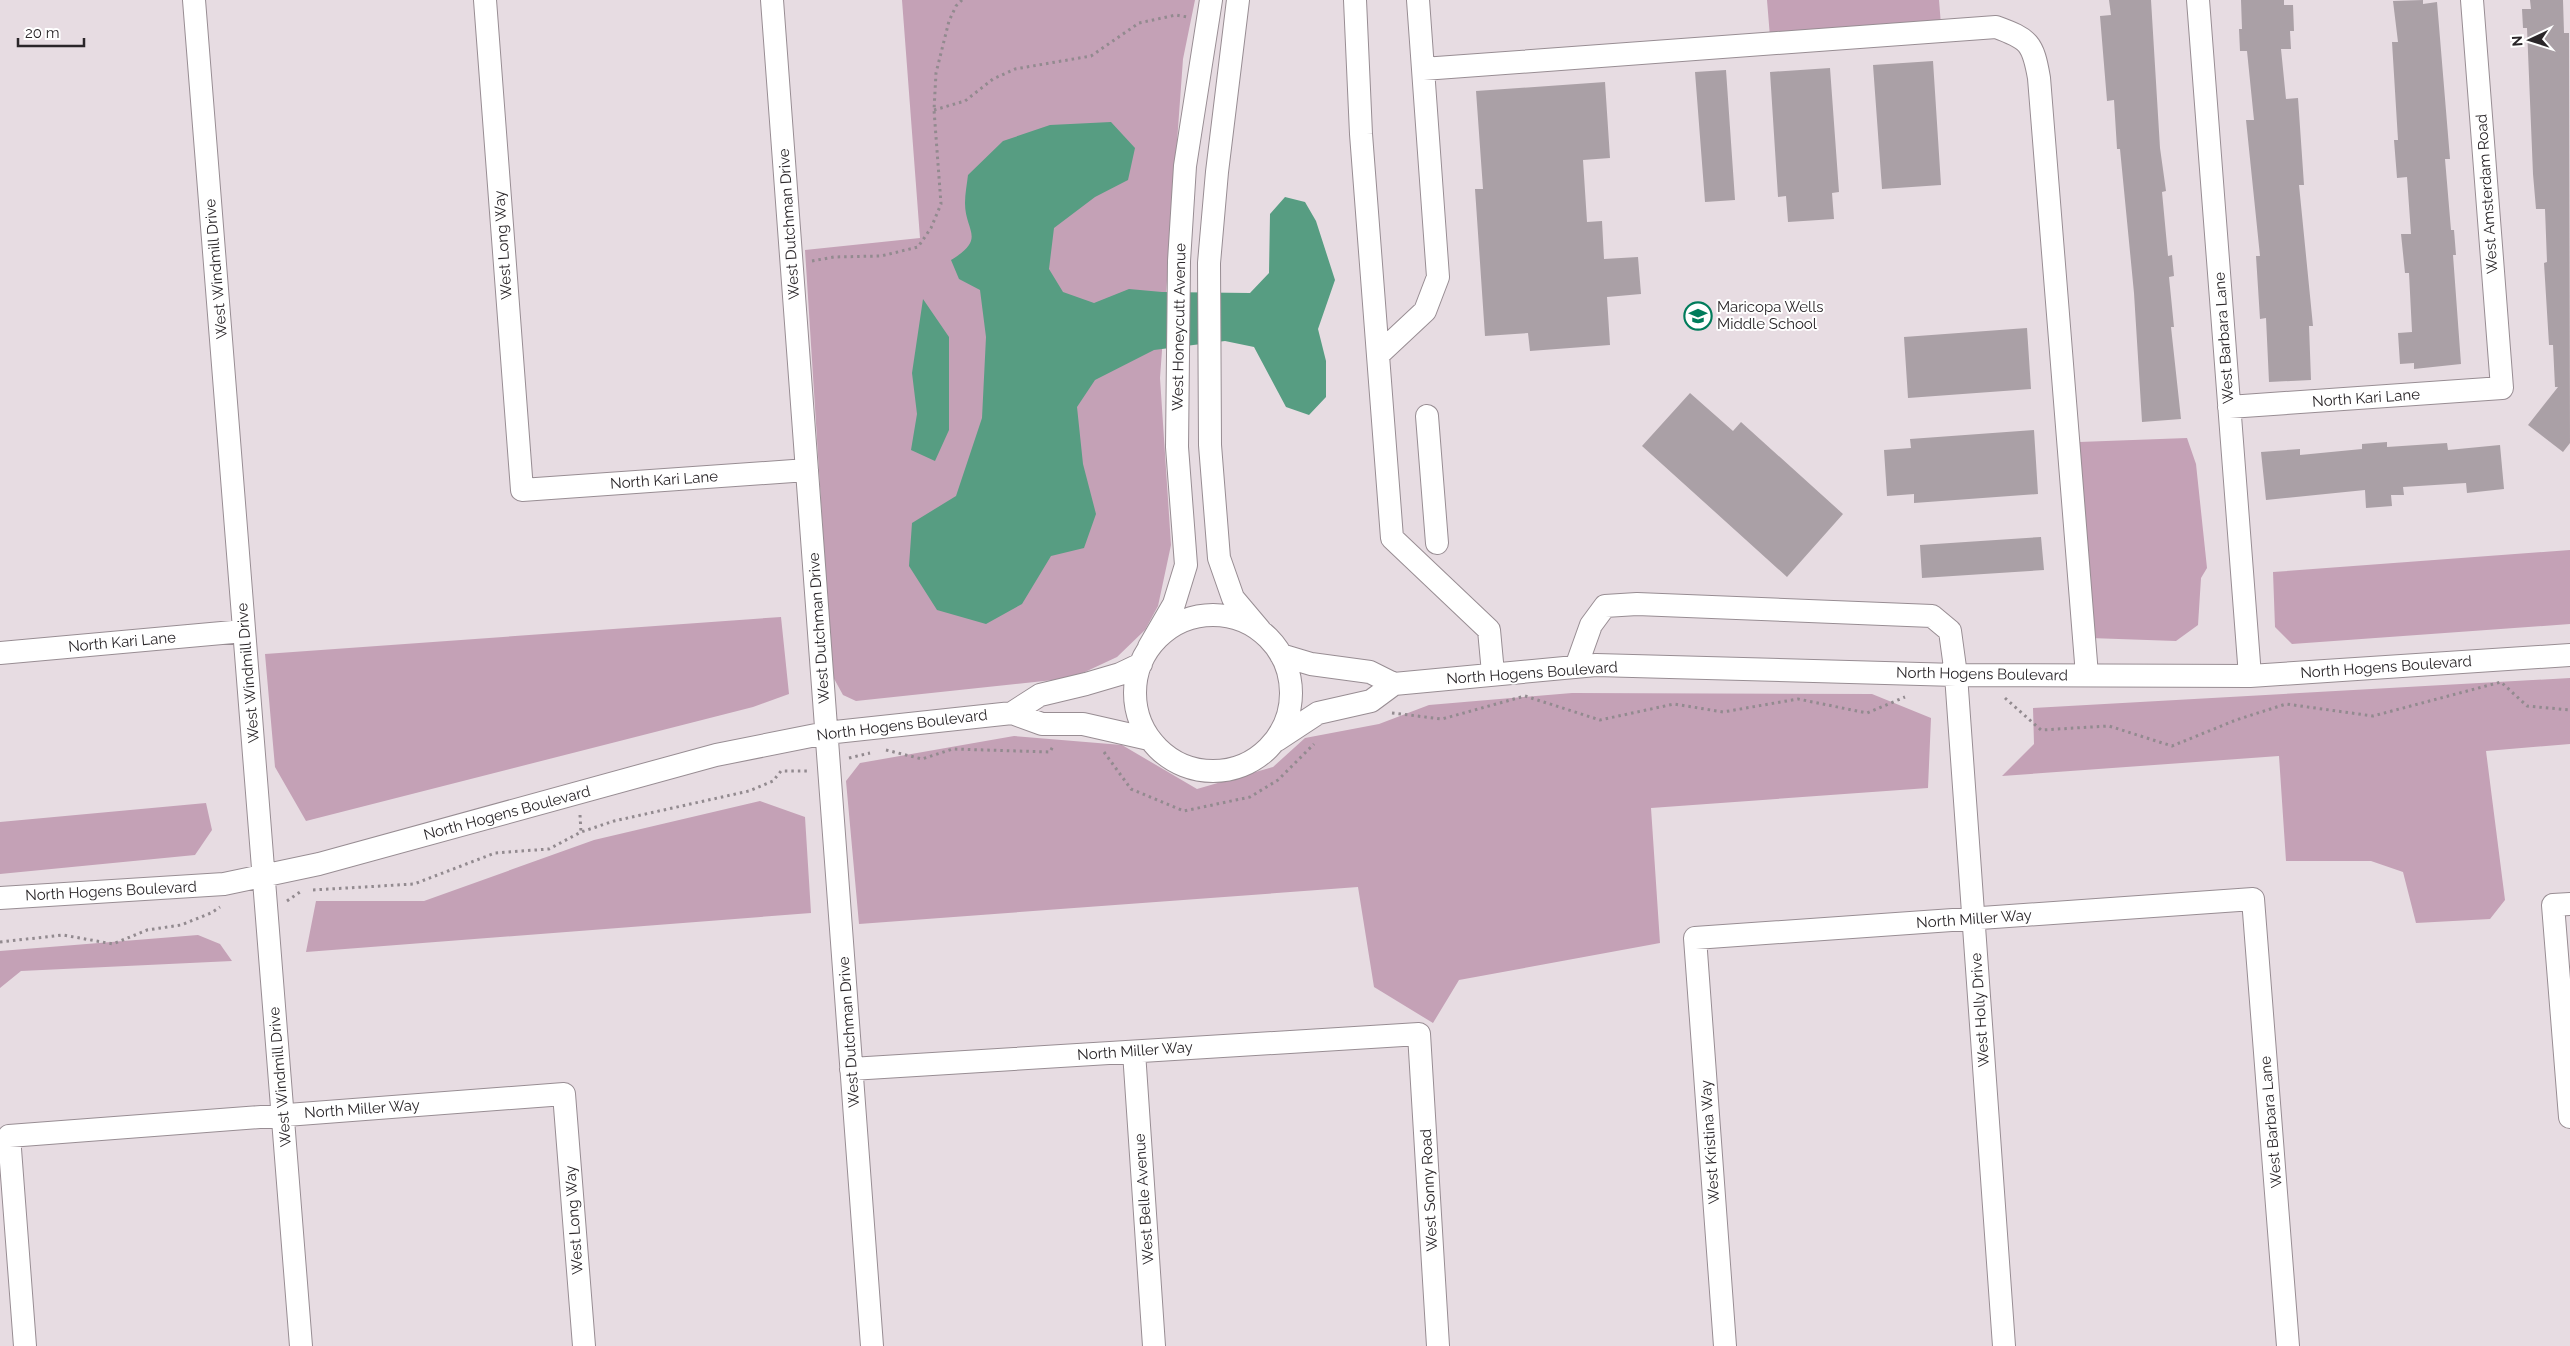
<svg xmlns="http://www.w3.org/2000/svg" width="2570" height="1346" font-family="Raleway,sans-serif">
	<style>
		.green { fill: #c4a1b6 }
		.water { fill: #579d82 }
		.building { fill: #aaa0a6 }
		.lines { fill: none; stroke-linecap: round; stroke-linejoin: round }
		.minor-casing { stroke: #988d93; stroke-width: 24 }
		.path { stroke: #928a8f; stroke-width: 3; stroke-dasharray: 2.5 4; stroke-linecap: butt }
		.minor { stroke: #fff; stroke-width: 22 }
		.labels { text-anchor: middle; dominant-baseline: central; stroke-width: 4; stroke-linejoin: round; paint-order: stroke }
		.street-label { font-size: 15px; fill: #2a2629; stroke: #fff }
		.poi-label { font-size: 15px; fill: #2a2629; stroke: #fff; text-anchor: start }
	</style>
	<rect width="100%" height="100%" fill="#e7dce2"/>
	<path class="green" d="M902,0H1195L1183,59L1160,378L1171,545L1158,606L1145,630L1117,657L1072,678L856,701L843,695L832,675L805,250L920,238Z
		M1767,0H1939L1941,25L1770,37Z
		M2187,438L2196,464L2207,568L2201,578L2198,625L2176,641L2090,638L2079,442Z
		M2570,550V624L2292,644L2275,627L2273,572Z
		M781,617L789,694L753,707L306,821L275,767L265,654Z
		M2570,678V744L2486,751L2505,900L2490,919L2416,923L2403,872L2371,861H2286L2279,756L2002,776L2034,744L2033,708Z
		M1572,693L1872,694L1931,718L1928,788L1651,808L1660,943L1459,980L1433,1023L1374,987L1358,887L859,924L846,781L860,763L1014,736L1122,745L1197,789L1273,767L1305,738L1379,724L1429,705Z
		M760,801L805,817L811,913L306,952L316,901H424L594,840Z
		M206,803L212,830L195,855L0,874V822Z
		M198,935L220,944L232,961L21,971L0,988V951Z"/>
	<path class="water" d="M1111,122L1135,148L1128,180L1095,197L1054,228L1049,269L1063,292L1094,303L1129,289L1162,292L1250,293L1269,273L1270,214L1285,197L1305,202L1316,221L1335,280L1318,329L1326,361V397L1309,415L1286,407L1254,347L1225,341L1154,350L1095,380L1077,407L1083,464L1096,514L1084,548L1051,556L1022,604L986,624L937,610L909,566L912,523L956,496L982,418L986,337L980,290L959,279L951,260C987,238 965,232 965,203C965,193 967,184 968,175L1003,141L1050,125Z
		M923,299L949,337V430L935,461L911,450L917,414L912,373Z"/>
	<path class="building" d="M2109,0H2151L2160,148L2166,191L2162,192L2168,256L2172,255L2174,276L2169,277L2174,327H2171L2181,419L2142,422L2134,293L2120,149H2117L2114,100L2107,101L2100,16L2111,15Z
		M2241,0H2284V5H2293L2294,31H2290L2291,49H2281L2286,99L2298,98L2304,185H2299L2313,326H2309L2311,380L2269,382L2266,318L2260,319L2256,256H2260L2246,120H2254L2247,51H2240L2239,29H2242Z
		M2423,0V4L2437,2L2450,159H2445L2451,230H2454L2456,255H2453L2461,364L2414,369V363L2400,364L2398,333L2412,332L2409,273H2405L2401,234H2411L2407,177L2397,178L2394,140H2398L2392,42H2398L2393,1Z
		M2530,0H2563L2564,33H2569L2570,443L2563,452L2528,425L2558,387H2555L2553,345H2549L2544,263L2547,262L2545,209H2536L2533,174L2527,28H2523L2522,9H2531Z
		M1933,61L1941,185L1882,189L1873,65Z
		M1830,68L1839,192L1832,193L1834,219L1788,222L1786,196L1778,197L1770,72Z
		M1726,70L1735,200L1705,202L1695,72Z
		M1605,82L1610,158L1583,160L1587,222L1602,221L1604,259L1638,257L1641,294L1607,297L1610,345L1530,351L1528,333L1485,336L1475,189H1483L1476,91Z
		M2027,328L2031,389L1908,398L1904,337Z
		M1690,393L1733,431L1741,422L1843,514L1787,577L1642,446Z
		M2034,430L2038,494L1914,503V494L1887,496L1884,450L1911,448L1910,439Z
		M2387,442V447L2447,443L2448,450L2500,445L2504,489L2467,493L2466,483L2403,487L2404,495H2391L2392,506L2366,508L2365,490L2266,500L2261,452L2300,449V455L2362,449V444Z
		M2041,537L2044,570L1922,578L1920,545Z"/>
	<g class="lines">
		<g class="minor-casing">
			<path id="minor" d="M194,0L301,1346
				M485,0L522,490L807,470
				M772,0L872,1346
				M1238,0L1217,172L1209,263L1210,445L1219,558L1233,598L1260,630
				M1355,0L1361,134L1392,538L1489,630L1493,673
				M2198,0L2250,676
				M1423,69L1996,27C2029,39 2033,43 2039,78L2087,675
				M1378,355L1425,311L1438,277L1418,0
				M2229,407L2502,388L2472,0
				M1427,416L1437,543
				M1135 693a78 78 0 1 1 156 0a78 78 0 1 1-156 0Z
				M1149,647L1174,604L1186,565L1177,447L1179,261L1185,166L1211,0
				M0,653L244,631
				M1281,655L1311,664L1370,672L1394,684
				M1576,667L1591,625L1605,606L1637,604L1932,616L1950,631L1956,675L2004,1346
				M1012,713L1040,695L1086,684L1120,674L1141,664
				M1277,740L1318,713L1371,701L1394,684L1596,665L1956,675L2250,676L2570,655
				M0,898L224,884L319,864L716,755L826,733L1012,713L1042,724H1083L1149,739
				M2570,904L2553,905L2570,1117
				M1134,1052L1154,1346
				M851,1069L1419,1034L1438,1346
				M25,1346L9,1136L564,1094L584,1346
				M1725,1346L1695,938L2253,899L2288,1346"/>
		</g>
		<path class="path" d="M934,110L965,101L993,79L1015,69L1091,56L1139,23L1176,15L1187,17
			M812,261L834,257L881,256L918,247L931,228L941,204L934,110L936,73L949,21L956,6L962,0
			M2005,698L2041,730L2109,726L2172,746L2236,720L2286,704L2373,716L2501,682L2527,706L2570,710
			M1392,713L1442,719L1525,696L1600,720L1674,704L1723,712L1798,699L1867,713L1905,697
			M886,750L922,759L953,749L1050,752L1053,746
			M1104,752L1131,789L1184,811L1250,797L1278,780L1314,744
			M849,758L870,753
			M580,815L581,832
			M313,890L414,884L495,853L549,849L581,832L614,821L749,791L773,781L781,771H807
			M287,901L300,892
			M0,942L63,935L113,944L147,930L181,925L211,913L220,907"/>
		<use href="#minor" class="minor"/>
	</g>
	<defs>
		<g id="school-ring" transform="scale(1.4375)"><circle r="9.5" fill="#fff" stroke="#007c5b" stroke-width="1.5"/><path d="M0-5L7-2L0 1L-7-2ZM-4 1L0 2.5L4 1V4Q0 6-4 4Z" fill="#007c5b"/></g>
	</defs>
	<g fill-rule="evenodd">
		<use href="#school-ring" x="1698" y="316"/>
	</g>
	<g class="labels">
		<g class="street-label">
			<text transform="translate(2487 194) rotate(-94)">West Amsterdam Road</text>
			<text transform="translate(789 224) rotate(-94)">West Dutchman Drive</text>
			<text transform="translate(503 245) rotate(-94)">West Long Way</text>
			<text transform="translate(216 269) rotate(-95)">West Windmill Drive</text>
			<text transform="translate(1179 327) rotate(-89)">West Honeycutt Avenue</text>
			<text transform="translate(2224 338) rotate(-94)">West Barbara Lane</text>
			<text transform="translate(2366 398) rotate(-4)">North Kari Lane</text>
			<text transform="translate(664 480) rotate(-4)">North Kari Lane</text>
			<text transform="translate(819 628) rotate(-94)">West Dutchman Drive</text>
			<text transform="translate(122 642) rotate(-5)">North Kari Lane</text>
			<text transform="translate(2386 667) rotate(-4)">North Hogens Boulevard</text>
			<text transform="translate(248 673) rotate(-95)">West Windmill Drive</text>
			<text transform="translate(1532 673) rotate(-4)">North Hogens Boulevard</text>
			<text transform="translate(1982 674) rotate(1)">North Hogens Boulevard</text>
			<text transform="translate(902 725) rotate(-7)">North Hogens Boulevard</text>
			<text transform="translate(507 813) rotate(-15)">North Hogens Boulevard</text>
			<text transform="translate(111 891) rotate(-3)">North Hogens Boulevard</text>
			<text transform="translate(1974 919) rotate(-4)">North Miller Way</text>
			<text transform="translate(1980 1010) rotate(-94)">West Holly Drive</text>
			<text transform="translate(849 1032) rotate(-94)">West Dutchman Drive</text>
			<text transform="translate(1135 1051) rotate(-4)">North Miller Way</text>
			<text transform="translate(280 1077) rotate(-95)">West Windmill Drive</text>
			<text transform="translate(362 1109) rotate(-4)">North Miller Way</text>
			<text transform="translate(2271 1122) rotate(-95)">West Barbara Lane</text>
			<text transform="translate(1710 1142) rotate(-94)">West Kristina Way</text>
			<text transform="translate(1429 1190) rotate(-93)">West Sonny Road</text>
			<text transform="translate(1144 1199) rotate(-94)">West Belle Avenue</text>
			<text transform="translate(574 1220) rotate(-94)">West Long Way</text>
		</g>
		<g class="poi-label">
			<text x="1717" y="307">Maricopa Wells<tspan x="1717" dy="17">Middle School</tspan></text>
		</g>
	</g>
	<g transform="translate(2530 40) rotate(266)" stroke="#ffffff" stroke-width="4" paint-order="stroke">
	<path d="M0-4L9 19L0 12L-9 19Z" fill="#2a2629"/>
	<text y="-8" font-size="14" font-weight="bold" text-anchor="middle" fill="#2a2629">N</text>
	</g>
	<path d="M18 38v8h66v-8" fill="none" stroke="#2a2629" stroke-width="2.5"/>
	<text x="25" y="38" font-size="15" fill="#2a2629" stroke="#ffffff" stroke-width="4" paint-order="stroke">20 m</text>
</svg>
